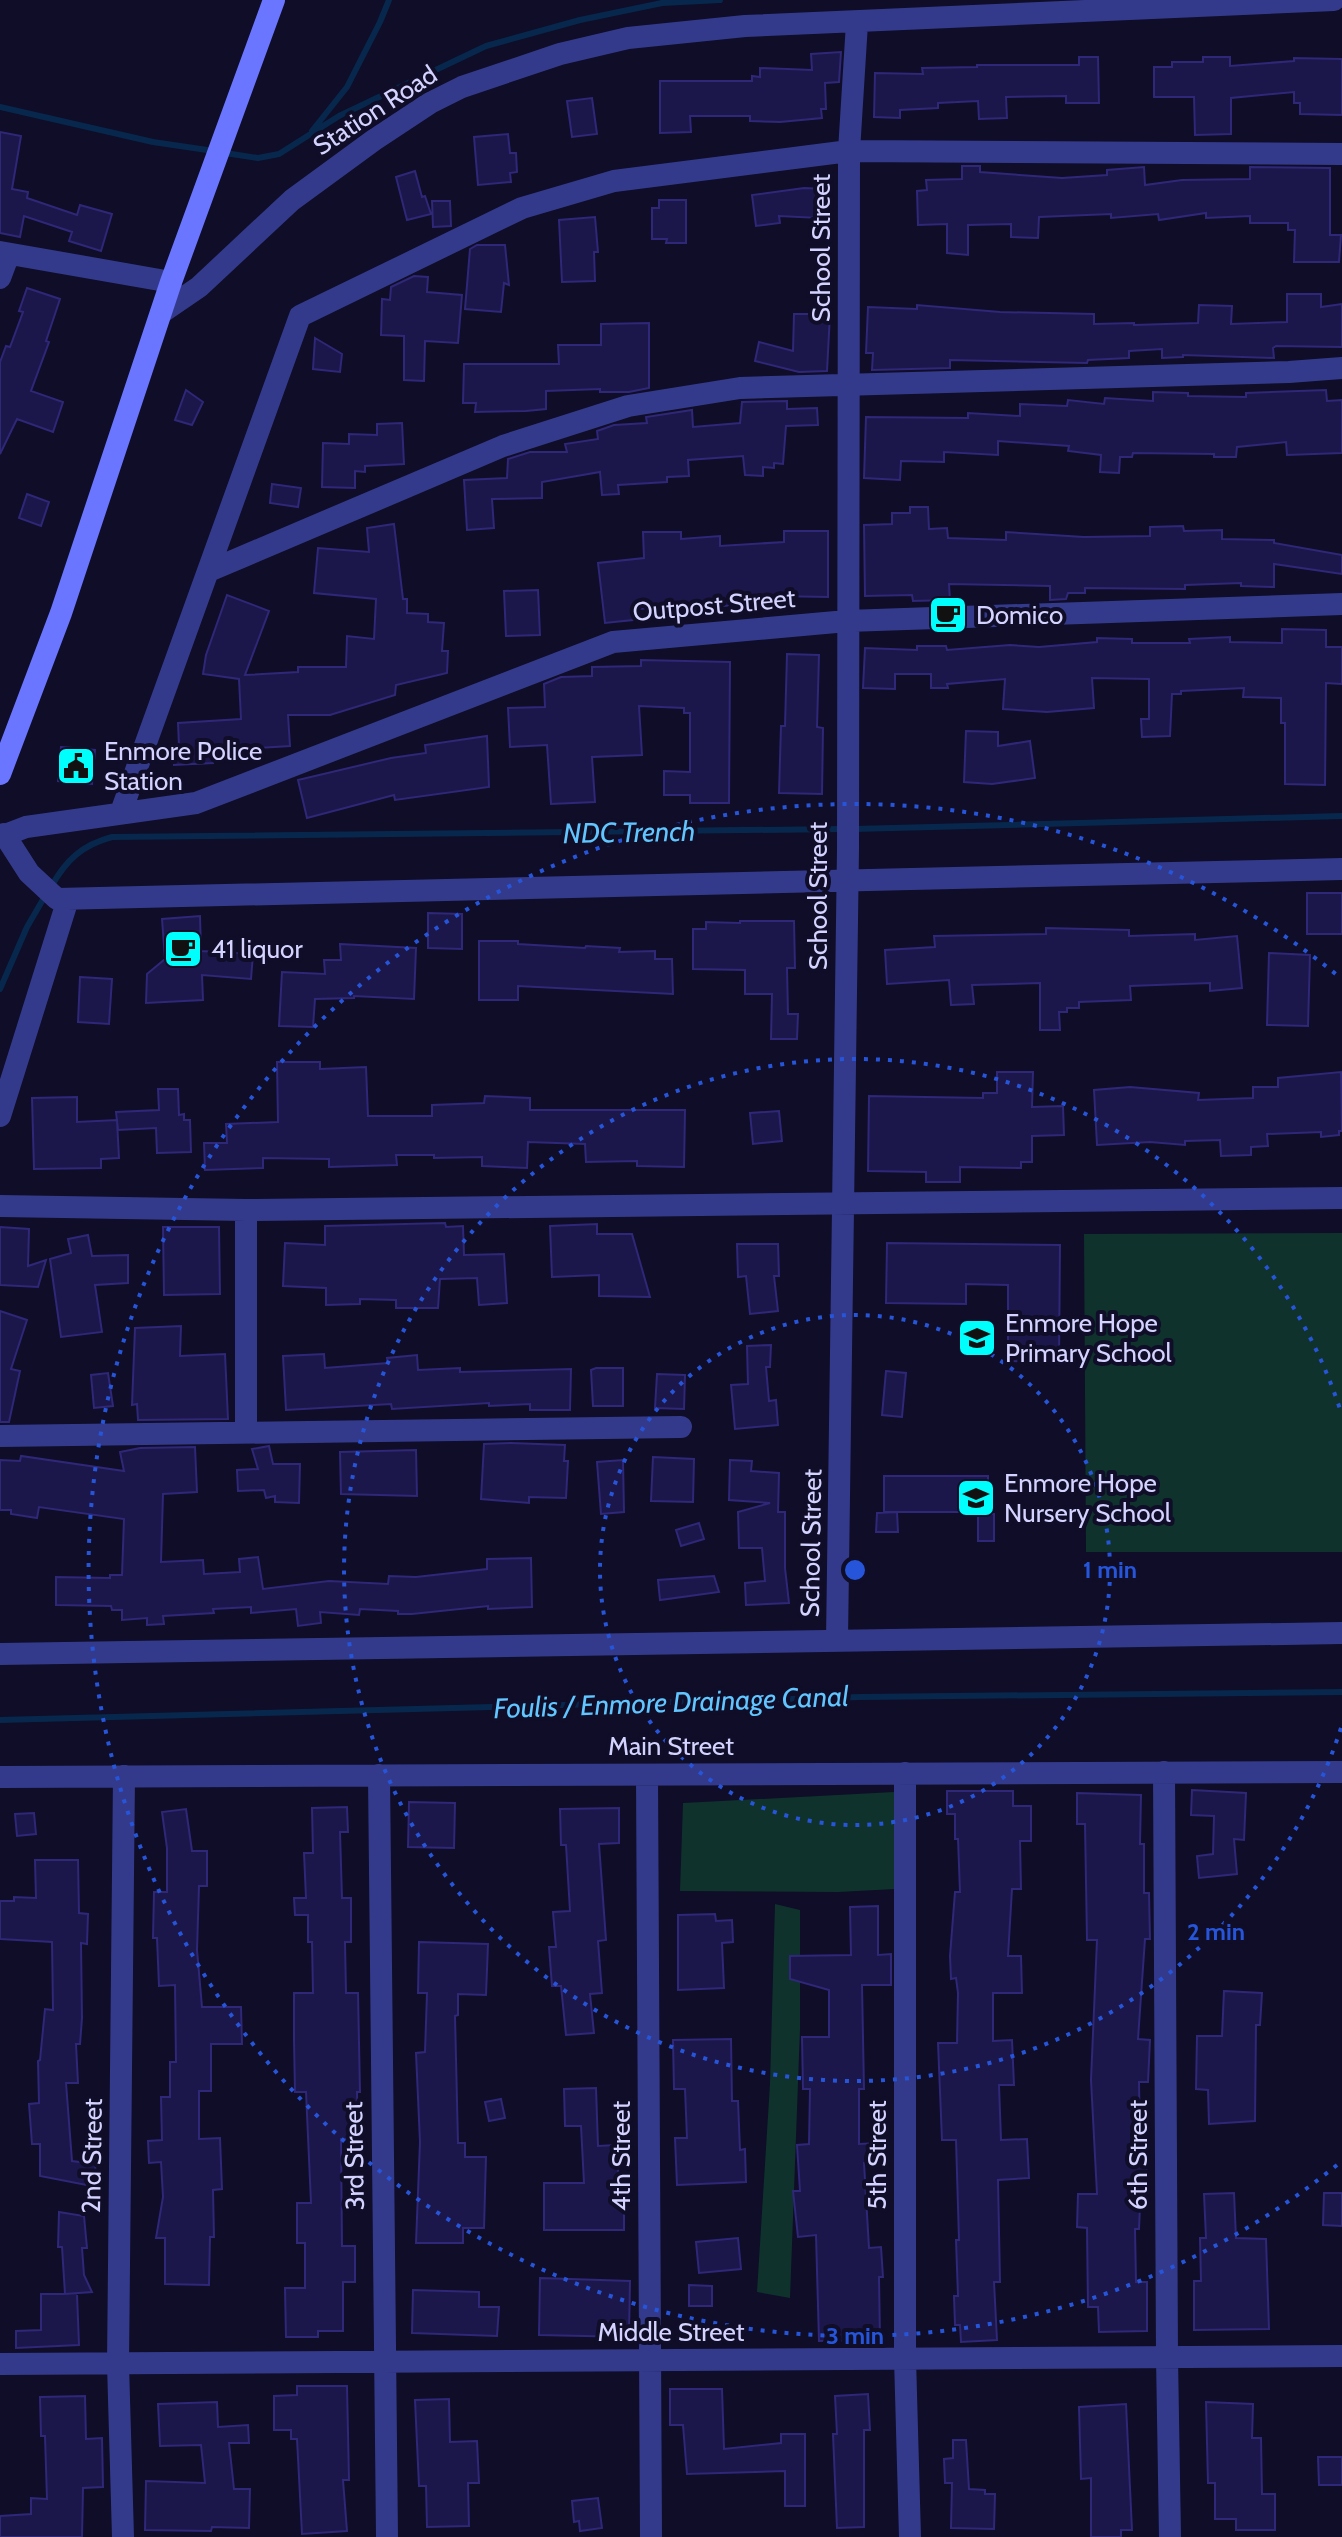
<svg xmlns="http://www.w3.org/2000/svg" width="1342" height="2537" font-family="Cabin,sans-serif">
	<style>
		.green { fill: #0f322d }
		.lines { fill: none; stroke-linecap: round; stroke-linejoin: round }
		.stream { stroke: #07284c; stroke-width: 6 }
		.building { fill: #1c174a; stroke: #2f2778; stroke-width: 2 }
		.minor { stroke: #343a8b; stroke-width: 22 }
		.secondary { stroke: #6a76ff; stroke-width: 22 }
		.ring { fill: none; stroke: #2655da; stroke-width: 4; stroke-dasharray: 4 8 }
		.labels { text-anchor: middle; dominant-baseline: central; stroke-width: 8; stroke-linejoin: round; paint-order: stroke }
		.street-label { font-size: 26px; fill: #d4d3ff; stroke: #0f0d27 }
		.poi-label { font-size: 26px; fill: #d4d3ff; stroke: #0f0d27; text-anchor: start }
		.water-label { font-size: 28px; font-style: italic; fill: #61c6ff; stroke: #0f0d27 }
		.centre { fill: #2655da; stroke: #0f0d27; stroke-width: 4 }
		.ring-label { font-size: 24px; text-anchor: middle; font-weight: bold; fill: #2655da; stroke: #0f0d27; stroke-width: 8; stroke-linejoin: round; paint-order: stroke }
	</style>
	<rect width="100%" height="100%" fill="#0f0d27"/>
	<path class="green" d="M1342,1233V1552H1086L1084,1234Z
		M894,1792L895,1889L838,1892L680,1891L683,1803Z
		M775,1904L800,1910V2029L790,2298L757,2292L770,2084Z"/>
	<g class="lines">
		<path class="stream" d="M0,107L153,142L214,151
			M312,131L347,87L380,22L389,0
			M225,153L258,158L279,154L339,116L486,46L580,20L662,3L720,0
			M854,829L1342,816
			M51,887C66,860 82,845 112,837L843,829
			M0,989L27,927L45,896
			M0,1720L861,1697L1342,1692"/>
	</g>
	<path class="building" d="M841,52L839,82L825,83L826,109H821L822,118L780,122L750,121V116H690L691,132L660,133V81H752V76L760,77V68L812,70L811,54Z
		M1079,57H1098L1099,103H1066V96L1006,97L1007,118L979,119L978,101L938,103V108L900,110V118L874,117L875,73L923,74L922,68L977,67V65H1079Z
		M1203,57H1230V66L1294,61V58L1342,59V115L1300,114V103H1294V92L1231,98V134L1195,135L1194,97H1154V67H1172V62H1203Z
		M592,98L597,134L572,137L567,101Z
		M0,132L21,136L12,189L28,192L27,198L77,215L80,205L112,214L101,251L69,241L72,232L24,216L20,237L0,233Z
		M508,134L510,153H516L517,172L510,173L511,182L478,185L474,137Z
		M962,166H980V172L1062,178L1107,175V170L1144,167L1145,185L1182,180L1250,179V167L1330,168V235H1341L1339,262H1294L1295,230H1288V223H1250V216L1206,218V213L1159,220L1158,214L1111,218V214L1039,217L1038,238L1011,237V224L968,225V255L947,253V224L918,225L917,191L927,190L926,180L962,179Z
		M415,171L422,197L425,196L431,214L407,220L396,177Z
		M804,188L826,189L825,211L819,210V218L779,216L780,223L756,226L752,195Z
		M659,200H686V243H666L667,239H652V208H659Z
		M432,201H450L451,226L433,227Z
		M595,217L598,252H594L595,281L562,282L559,220Z
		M477,245H505L509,285L504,283L501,312L465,309L470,249Z
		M414,276L428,277L427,292L462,295L458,343L425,341L424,381L404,380V336L381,335L382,299L390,300L391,287Z
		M27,288L60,299L46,341L49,342L31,391L63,402L53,432L17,419L0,454V362L6,346L10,347L23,312L19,311Z
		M1287,294H1321V307L1342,304V347L1276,346L1273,348L1274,358L1183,355V357L1162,358V349L1129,351V358L1088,360L1087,363L950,360V368L872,370L873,353H866L868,307L917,309V305L1000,312L1094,314V324L1134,323V325L1198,323L1199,305L1232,306L1231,324L1287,322Z
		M794,314H830L827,371L799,372L755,361L759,342L793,351Z
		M649,323V388L629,392H600V389L546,391V409L526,411L475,412L476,403H463L464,364H559L558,345H601V324Z
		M315,338L342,354L340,372L313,369Z
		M186,390L203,402L192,425L175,420Z
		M1326,390L1327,401L1342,400V453L1287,455L1286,442L1237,447L1236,457H1214V454L1133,453L1132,457H1120L1119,473L1100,472L1101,455L1068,451L1069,446L998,441V455L944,452V462L901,461L900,480L864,478L866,417L968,418V413L1020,416V404L1067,406L1068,400L1104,404L1105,398L1153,401V392L1188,393V396L1246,397V393Z
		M787,401V409L817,408L818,425L786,426L783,464L774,463V468L763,467V476L745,475L743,456L688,460L689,476L667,477V482L618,485L619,494L602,495L600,472L542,482V498L492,499L494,528L467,530L464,480L507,478L508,459L530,452H567L565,444L598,439L597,431L614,425L647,423L646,417L692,410L693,427L740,423L742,402Z
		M402,423L404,464L365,466V472L355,471V488L322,487L323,443L349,444V434L377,435V424Z
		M272,484L301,488L298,507L270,503Z
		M27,494L49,502L41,526L19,518Z
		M910,507H928L929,529L947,528L948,538L1006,540V532L1084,537L1150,536V527L1183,526L1184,531L1222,530V539L1274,540V543L1342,555V574L1274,564V587L1241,586V583L1185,585V589L1085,588V593H1068L1066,599L1050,600V586L949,584L950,600L913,601L912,595L865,596L864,525L892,524V513H910Z
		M394,524L403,599H407V613L428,614V622L444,623L442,651H448L447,673L396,685L395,695L330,715H288L290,746L213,751V763L174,765L173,747L179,746L178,723L241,719L239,679L203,674L206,655L227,595L269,611L245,675L298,672V667H346L347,636L374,639L376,599L314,593L318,548L369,552L367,528Z
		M784,531H828V597L775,596V604L632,609L633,620L605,623L598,563L644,558L643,532H681V539L720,536V546L784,542Z
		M538,590L540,635L506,636L504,591Z
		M1282,629L1326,630V647H1342V684L1326,683L1325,785L1285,784V723H1281V698L1243,697L1244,688L1181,691V694H1172L1170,736L1142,737L1141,719H1149V679L1092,678L1094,708L1047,712L1003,709L1005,679L947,684L948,688H931V674H895V689L863,688L865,648L917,650V646H946L947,650L1010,645L1039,647L1097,642V638L1132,639V643H1190L1189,639L1230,637V642L1282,643Z
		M787,654L819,655L817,727L823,728L822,794L779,793L781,726H785Z
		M641,660L730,662L729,803H690V795H664V771L690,772V713H684V708L639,706L642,755L592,757L595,802L551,804L547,745L510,747L508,708L545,707L544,684L561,677L592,676V667L641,666Z
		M966,731L998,732V746L1030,741L1035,778L992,784L964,782Z
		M487,736L489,787L395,800L394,795L307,818L298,780L391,758L426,753L425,745Z
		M61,747L95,750L92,784L58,781Z
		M1307,893H1342V934H1307Z
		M428,913L462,914V949L428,948Z
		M200,916L201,951L253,954L251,979L202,975L203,1000L146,1003L147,974L165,959L162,919Z
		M740,921H794L795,968H787L788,1014H798L797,1039H771L772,994H745V970L693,969V929H706V922L740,923Z
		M1046,928L1129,930V936L1195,934V940L1237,936L1242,988L1210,991V983L1130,986L1131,1000L1079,1002V1008H1067V1012H1059L1060,1030H1040V983L972,985L974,1004L951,1005L949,980L887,984L885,950L935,947L934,936L1046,934Z
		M479,941H518V944L585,948L586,946L620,948L619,952L655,951V959H672L673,994L518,986V1000H479Z
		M340,944L416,948L414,999L354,996V998L315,999L313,1027L279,1026L282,972L325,974L324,960H341Z
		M1269,953L1310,955L1308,1026L1267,1025Z
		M80,977L112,979L109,1024L78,1022Z
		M277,1062H320V1069L366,1067L368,1116H432V1105L484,1103L485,1096L530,1098V1110H685L684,1167L637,1166V1161L586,1162L585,1144L528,1142L527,1168L482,1166V1157L434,1158V1155H396L397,1165L329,1167V1159L263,1158V1168L205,1170L204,1143H227L226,1124L278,1122Z
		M997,1072H1033L1032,1107L1063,1106L1064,1135L1032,1136V1162H1021V1168L960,1167V1182H926V1172L868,1171L869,1096L983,1098V1093H997Z
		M1341,1072L1342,1131H1339V1135L1321,1137V1132L1267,1134L1268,1146L1251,1147V1155L1221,1156L1220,1140L1185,1141V1145L1150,1142L1097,1145L1094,1090L1130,1087L1199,1093L1198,1100L1253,1098V1087H1278V1078Z
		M158,1089H178L179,1115L184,1114V1120H190L191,1152L157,1153L156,1128L118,1130L116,1112L159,1110Z
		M77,1097V1122L117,1120L119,1158L101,1159V1168L34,1169L32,1098Z
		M779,1111L782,1141L753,1144L750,1113Z
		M445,1223L446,1227L463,1226L464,1255L504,1254L507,1303L479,1305L477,1278L440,1279L438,1308H396V1300L360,1299V1304L326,1305V1288L283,1286L285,1243L325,1245V1226Z
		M597,1224V1234H632L650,1297L599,1296V1275L552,1277L550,1226Z
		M0,1227L29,1229L28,1266L46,1260L38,1287L0,1285Z
		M163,1227H219L220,1294L164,1295Z
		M88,1235L92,1256L128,1255V1283L95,1285L102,1332L61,1337L50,1259L71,1253L68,1239Z
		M887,1243L1060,1245L1059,1362L1008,1361V1285L966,1284V1304L886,1303Z
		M737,1244H778L779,1276H774L778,1311L750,1314L746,1276L738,1277Z
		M0,1311L27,1320L11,1369L20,1371L9,1422H0Z
		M181,1326L180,1356L225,1354L228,1419L138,1420L137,1404L132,1405L135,1328Z
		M771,1345L770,1367H766L769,1401L776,1400L778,1425L735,1429L731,1385L748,1384L747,1346Z
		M324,1354L325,1368L388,1363L387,1358L417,1355L418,1370L460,1368V1372L571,1369L570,1410H530V1404L489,1406V1403L392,1409L391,1404L286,1410L283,1356Z
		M596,1368H623V1406H593L591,1370Z
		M886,1371L906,1373L902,1417L882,1415Z
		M108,1373L113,1406L94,1408L91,1375Z
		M657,1374L685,1375L684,1409L655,1408Z
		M511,1443L565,1445L564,1461H568L566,1498L529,1497V1503L481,1499L484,1444Z
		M269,1446L273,1464H300L299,1503L275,1502V1496L266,1498L264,1490L238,1491L237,1470L258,1469L252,1449Z
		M195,1447L197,1492L163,1494L161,1562L203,1560L204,1574L240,1572L239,1559L258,1557L263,1589L329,1581L388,1584L389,1576L416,1577L487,1569V1559L531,1558L532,1607L488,1609V1606L412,1614H398V1611L360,1609L359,1615L320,1612L321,1623L298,1626L296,1609L251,1613V1607L213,1609L214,1613L163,1616L164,1624L147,1625V1618L122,1620V1610H112L111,1606L56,1605V1577L110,1578V1575H122L124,1519L39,1507L37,1518L11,1514V1510H0V1460L20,1461L21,1456L124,1471L120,1452L140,1448Z
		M416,1450L417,1496L341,1494L340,1452Z
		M653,1457L694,1459L693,1502L651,1501Z
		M623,1460L624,1512L601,1514L597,1462Z
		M730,1460L752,1461L751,1471L779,1473L778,1512H785V1568L789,1603L746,1605L745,1583L765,1581L762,1548H739L738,1512L770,1503L729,1500Z
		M884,1476H988V1512H884Z
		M897,1512L898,1532H876L877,1513Z
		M978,1514H994V1541H978Z
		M699,1523L704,1539L681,1546L676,1530Z
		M714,1576L719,1592L660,1600L658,1580Z
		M1192,1790L1246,1793L1244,1840L1234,1839L1237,1874L1199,1878L1197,1856L1213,1854L1214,1816L1191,1815Z
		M947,1791H1013V1806H1031V1841H1020L1021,1889H1012L1008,1956H1021L1022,1993H993V2041L1012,2040L1014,2085H999L1001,2140L1027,2139L1029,2178L998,2180L1000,2282H994L997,2340L961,2342L960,2325H955L954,2296H958L956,2240H959L956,2140H942L938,2043H957L958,1993L956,1978L951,1979L950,1956L955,1892H960L958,1839H955V1814H947Z
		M1077,1793L1141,1795L1140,1844H1144V1893H1149L1150,1939H1145L1138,2039L1150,2040L1148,2082H1139L1140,2139H1145L1147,2184H1141L1139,2229H1135L1136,2282H1147V2331L1099,2332L1098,2307H1088L1087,2228L1077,2227L1078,2194H1097L1091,2080L1097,1940H1087L1085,1824H1077Z
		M409,1802L455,1803L454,1848L408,1847Z
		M347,1807L348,1832H340L342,1898H351V1942H345L346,1993H358L360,2092H357L358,2139H341L342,2246H355V2282H343V2331H318V2337H286L285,2288H305V2243H297V2203H311L306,2092H295L294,2040V1993H313L312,1942H308V1915H295L294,1898H306L304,1853H313L312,1808Z
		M619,1808V1843L599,1844L606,1940L598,1941L602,1993L590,1994L594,2033L566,2035L561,1986H552L549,1947H556L553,1912L570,1911L566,1845H561L560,1809Z
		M186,1809L192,1851H207V1886H199L197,1950L202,2007H241L242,2044H211V2091H199V2139L220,2138L222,2189L213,2190L214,2237H210L209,2285L165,2284V2238H156L163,2197L161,2162L149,2163L148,2141L162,2140L161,2097H170V2062H176L175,1985L159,1986L157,1938H153L154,1892H167V1848L162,1812Z
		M34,1813L36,1834L17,1836L15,1814Z
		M35,1860H78L79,1913L88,1914L87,1944L81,1943L82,2018L80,2044H76L78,2083H66L72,2161L95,2164L97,2187L40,2176V2144H32L29,2104L39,2103L38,2061L40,2060L45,2009L53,2010L52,1942L0,1939V1901H14V1897L36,1898Z
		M878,1906V1955L891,1954V1985H862L864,2089H859V2144L878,2143L879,2162L864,2163L869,2248L881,2247L883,2277H879L880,2340L819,2341L816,2235L798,2237L793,2191H800L797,2145L809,2144L810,2089H803L802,2037H829V1990L790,1979V1956L851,1955L850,1907Z
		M715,1914L716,1921L732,1920L733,1942L722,1943L724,1988L678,1990V1915Z
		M419,1942L488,1944L486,1995L458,1994V2015L455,2016L458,2143H465V2157H486L484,2228H463V2243H416L420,2142L416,2053L425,2052L427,1993H418Z
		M1224,1991L1262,1993L1260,2025H1256L1255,2121L1209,2124L1208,2090L1196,2089L1197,2036H1222Z
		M731,2039L732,2101H738L740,2150L745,2149L746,2182L677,2185L675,2138H687L685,2089H674L673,2040Z
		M596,2088L598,2146L616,2145L619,2182H624V2230H544V2183H584L581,2126H565L564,2089Z
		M501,2099L505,2118L489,2121L485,2102Z
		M1234,2193L1236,2238L1266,2239L1269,2329L1194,2330V2281H1201L1200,2238H1206L1204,2194Z
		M1324,2193H1342V2226L1323,2225Z
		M59,2212L84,2216L87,2248H82L84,2275L92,2292L65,2294L62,2247H58Z
		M738,2238L741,2269L699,2273L696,2242Z
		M540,2278L630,2281L629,2337L539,2335Z
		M689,2285L712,2286V2306H689Z
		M413,2290L479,2292V2307H499L497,2336L412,2333Z
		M41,2294H77L79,2345L16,2348V2331L41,2330Z
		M297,2386H347L349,2480H343L347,2531L302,2534L297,2439H291V2430H274V2396L297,2395Z
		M670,2389H722L724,2449L781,2443V2434H805V2506H785V2471L687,2474L683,2425H670Z
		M868,2394L870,2430H864V2527L837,2528L833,2434H837L835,2396Z
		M85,2396L86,2439L102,2438L103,2487L83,2488L82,2537H0V2516L31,2514V2498L47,2499L45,2436H41L40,2397Z
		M449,2399L450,2442L477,2441L479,2483H468L469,2526L427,2527L426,2486H419L415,2400Z
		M217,2402L218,2427L248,2425L249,2443H229L234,2489H250L249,2528L212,2527L211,2531L145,2530L146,2481L205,2483L201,2445L160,2446L158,2404Z
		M1206,2402L1253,2404L1252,2438H1261L1262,2494H1275V2530H1236V2519H1215V2483H1208Z
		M1126,2404L1132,2530H1121V2537H1091V2478L1081,2479L1079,2407Z
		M953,2440H966L969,2489L985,2490V2494H995L994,2529L951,2528L952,2483H945L944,2459L953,2458Z
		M1318,2457H1342V2485H1319Z
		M598,2498L602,2528L580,2531L579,2521L574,2522L572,2501Z"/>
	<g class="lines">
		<path class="minor" d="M0,252L171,282
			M0,278L9,254
			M161,313L199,287L292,200L374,140L430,103L462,87L560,54L628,38L745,26L1334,0
			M209,571L503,446L628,406L740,388L1289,372L1342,368
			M121,812L300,316L522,208L614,181L849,151L1342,154
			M4,834L29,873L57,899L1342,869
			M0,837L26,827L196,803L613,642L847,621L1342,604
			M0,1116L68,899
			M0,1206L246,1210L1342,1198
			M246,1431V1210
			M0,1436L681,1427
			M837,1640L848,849L849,151L857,23
			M0,1654L1342,1633
			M1164,1772L1167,2357L1170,2537
			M905,1773V2358L910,2537
			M379,1775L387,2537
			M647,1775L651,2537
			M0,1777L1342,1772
			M0,2364L1342,2356
			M123,2537L118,2364L124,1776"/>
		<path class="secondary" d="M0,774L61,613L171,282L274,0"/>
	</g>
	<g class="ring">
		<circle cx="855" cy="1570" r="255"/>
		<path d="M1341 1728A511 511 0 1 1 1341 1412"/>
		<path d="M1337 2165A766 766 0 1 1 1337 975"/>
	</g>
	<defs>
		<g id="cafe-square" transform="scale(2)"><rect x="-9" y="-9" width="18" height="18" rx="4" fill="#00fefd" stroke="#0f0d27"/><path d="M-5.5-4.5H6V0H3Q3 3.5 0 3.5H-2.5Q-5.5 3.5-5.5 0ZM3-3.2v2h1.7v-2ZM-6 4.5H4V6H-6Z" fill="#111"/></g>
		<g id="civic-square" transform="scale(2)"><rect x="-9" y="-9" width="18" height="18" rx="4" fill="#00fefd" stroke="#0f0d27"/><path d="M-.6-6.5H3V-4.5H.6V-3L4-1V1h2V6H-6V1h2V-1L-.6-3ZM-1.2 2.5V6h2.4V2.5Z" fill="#111"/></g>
		<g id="school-square" transform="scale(2)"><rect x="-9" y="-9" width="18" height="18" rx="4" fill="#00fefd" stroke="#0f0d27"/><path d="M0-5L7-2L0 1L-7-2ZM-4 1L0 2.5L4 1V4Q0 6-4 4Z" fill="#111"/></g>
	</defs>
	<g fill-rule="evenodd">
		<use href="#cafe-square" x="948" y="615"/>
		<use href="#civic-square" x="76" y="766"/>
		<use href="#cafe-square" x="183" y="949"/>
		<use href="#school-square" x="977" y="1338"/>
		<use href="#school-square" x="976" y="1498"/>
	</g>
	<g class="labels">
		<g class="street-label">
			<text transform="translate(375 110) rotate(-33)">Station Road</text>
			<text transform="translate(821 248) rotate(-90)">School Street</text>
			<text transform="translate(714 605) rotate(-5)">Outpost Street</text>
			<text transform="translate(818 896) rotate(-90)">School Street</text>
			<text transform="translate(811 1543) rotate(-89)">School Street</text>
			<text x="671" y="1746">Main Street</text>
			<text transform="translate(877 2155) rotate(-90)">5th Street</text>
			<text transform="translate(1138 2155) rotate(-90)">6th Street</text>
			<text transform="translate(92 2156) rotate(-89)">2nd Street</text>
			<text transform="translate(354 2156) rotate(-91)">3rd Street</text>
			<text transform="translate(621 2156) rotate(-90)">4th Street</text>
			<text x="671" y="2332">Middle Street</text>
		</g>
		<g class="poi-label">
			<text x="976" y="615">Domico</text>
			<text x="104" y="751">Enmore Police<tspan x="104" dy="30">Station</tspan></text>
			<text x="211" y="949">41 liquor</text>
			<text x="1005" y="1323">Enmore Hope<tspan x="1005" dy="30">Primary School</tspan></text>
			<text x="1004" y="1483">Enmore Hope<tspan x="1004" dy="30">Nursery School</tspan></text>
		</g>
		<g class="water-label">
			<text transform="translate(629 832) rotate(-1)">NDC Trench</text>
			<text transform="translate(671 1702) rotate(-2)">Foulis / Enmore Drainage Canal</text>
		</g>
	</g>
	<circle cx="855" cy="1570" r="12" class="centre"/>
	<g class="ring-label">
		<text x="1110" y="1578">1 min</text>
		<text x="1216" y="1940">2 min</text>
		<text x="855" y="2344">3 min</text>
	</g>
</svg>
